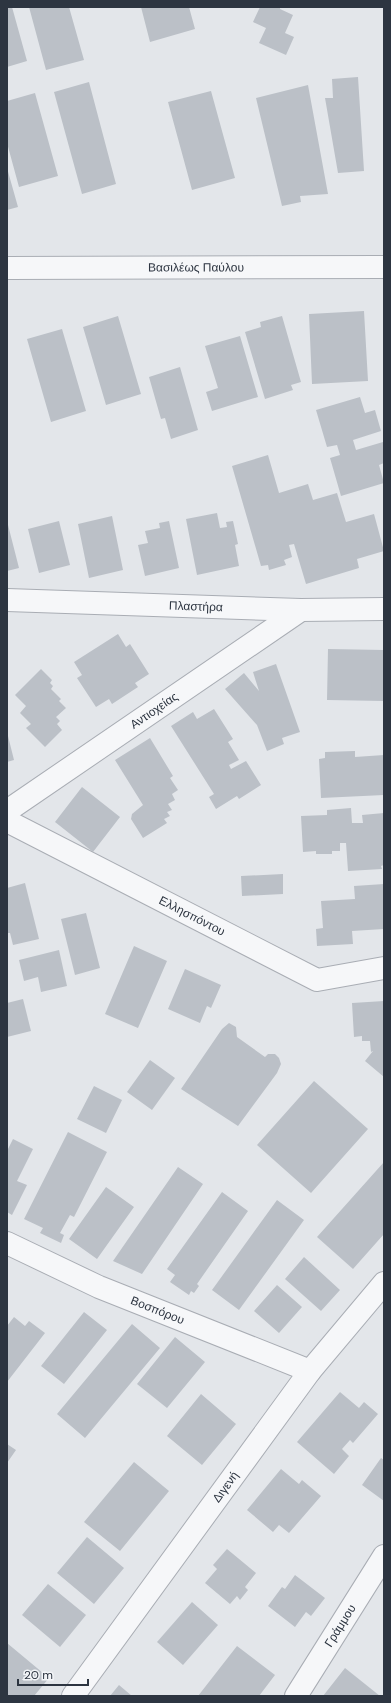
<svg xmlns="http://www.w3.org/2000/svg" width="391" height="1703" font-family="'DM Sans',sans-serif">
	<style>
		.building { fill: #bbc0c7 }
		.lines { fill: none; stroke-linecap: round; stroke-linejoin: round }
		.minor-casing { stroke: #a9adb4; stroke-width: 24 }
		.minor { stroke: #f6f7f9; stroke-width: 22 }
		.labels { text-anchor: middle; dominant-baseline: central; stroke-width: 3; stroke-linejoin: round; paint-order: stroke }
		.street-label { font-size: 12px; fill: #2d3541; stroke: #f3f5f8 }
	</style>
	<rect width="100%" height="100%" fill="#e3e6ea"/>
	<path class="building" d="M7,7H12L27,61L7,67Z
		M29,7H69L84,60L46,70Z
		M141,7H189L195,29L150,42Z
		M260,7H280V9L293,15L285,33L294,37L286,55L259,43L266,28L253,22Z
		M358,77L364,171L338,173L325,98H333L332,79Z
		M89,82L116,184L82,194L54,92Z
		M308,85L328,194L300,196L301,202L282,206L256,98Z
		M211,91L235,178L192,190L168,102Z
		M35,93L58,176L19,187L7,143V101Z
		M7,168L18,207L7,210Z
		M364,311L368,381L312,384L309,314Z
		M118,316L141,394L106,405L83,327Z
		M282,316L301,382L291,385L293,390L265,399L245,332L261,327L260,322Z
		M62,329L86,411L51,422L27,339Z
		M240,336L258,397L212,411L206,392L218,388L205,346Z
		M180,367L198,430L171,439L165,418L161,419L149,377Z
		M360,397L365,413L375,410L381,431L353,440L356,450L383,442L384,463L379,465L384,483L341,496L330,458L340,455L337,445L327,447L316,410Z
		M268,455L279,493L308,484L313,500L337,493L346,522L374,514L384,551L357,559L359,568L306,584L294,544L289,545L292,557L284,560L286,565L269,570L268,565L261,566L232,466Z
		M217,513L220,528L227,527L226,522L233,521L238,544L235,545L239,566L197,575L186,519Z
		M112,516L123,570L89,578L78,524Z
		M7,521L19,568L7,571Z
		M59,521L70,565L39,573L28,529Z
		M169,521L179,568L145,576L138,545L148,543L145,531L160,528L159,523Z
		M118,634L126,647L130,644L149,674L135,683L138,687L112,704L109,699L96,707L77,678L82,675L74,662Z
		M328,649L384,650V701L327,700Z
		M276,664L300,732L282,738L284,744L267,751L257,725L225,689L244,673L259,691L253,672Z
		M41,669L52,680L50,683L53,686L51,689L61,699L59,701L66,708L56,717L60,721L57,724L62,730L45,747L26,728L31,724L20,713L26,706L15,695Z
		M214,709L233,739L228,742L239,760L229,765L231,769L246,761L261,785L239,799L237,796L216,809L209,797L214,794L171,726L193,712L197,719Z
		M7,732L14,760L7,762Z
		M150,738L173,776L170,778L178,790L172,794L175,800L168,804L172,810L167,812L170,816L164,819L167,823L143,838L131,819L132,814L143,805L115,760Z
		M355,751V757L384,755V795L321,798L319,759L325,758V752Z
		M82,787L120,817L93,852L55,822Z
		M351,808L352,823H363L362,815L384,813V865L381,866L382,869L348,871L346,843H340V851H332V854H316V851L303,852L301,816L327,815V810Z
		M283,874V894L242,896L241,876Z
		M25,883L39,939L13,945L10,933H7V888Z
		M384,884V929L352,931L353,944L317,946L316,929L323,928L321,901L355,899L354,886Z
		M86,913L100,968L75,975L61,919Z
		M134,946L167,961L138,1028L105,1014Z
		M59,950L67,986L41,992L38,977L24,981L19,960Z
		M185,969L221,985L211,1008L207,1006L200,1023L168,1009Z
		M23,999L31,1031L7,1037V1003Z
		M384,1001V1077L365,1061L373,1051L371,1052L370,1041H362V1036L354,1037L352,1003Z
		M229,1023L236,1027L237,1037L265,1057L268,1054H275L279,1058L281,1064L277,1073L238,1126L181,1089L222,1029Z
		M150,1060L175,1078L152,1110L127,1092Z
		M314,1081L368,1129L311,1193L257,1145Z
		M94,1086L122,1100L106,1133L77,1119Z
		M68,1132L107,1152L74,1217L70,1215L60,1233L64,1235L61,1243L40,1233L43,1228L24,1219Z
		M13,1139L33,1149L17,1181L27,1185L12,1215L7,1212V1151Z
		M384,1162V1234L353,1269L317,1237Z
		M178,1167L203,1184L142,1274L113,1261Z
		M106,1187L134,1207L97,1259L69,1239Z
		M222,1192L248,1211L197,1284L199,1286L194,1293L191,1291L189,1295L170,1282L175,1275L167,1269Z
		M277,1200L304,1220L239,1310L212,1290Z
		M304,1257L340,1290L321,1311L285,1279Z
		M277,1285L302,1307L279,1333L254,1311Z
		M84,1312L107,1330L64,1384L41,1366Z
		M14,1317L25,1326L29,1321L45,1333L7,1382V1326Z
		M132,1324L160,1348L85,1438L57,1414Z
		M175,1337L205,1362L167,1408L137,1384Z
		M340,1392L359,1408L364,1402L378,1414L353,1443L350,1440L342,1449L349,1456L334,1474L297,1442Z
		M201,1394L236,1424L202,1465L167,1436Z
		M7,1444L16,1450L7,1463Z
		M381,1458L384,1460V1501L362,1485Z
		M134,1462L169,1491L120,1551L84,1522Z
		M281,1469L299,1484L302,1480L321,1496L289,1533L279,1525L273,1532L247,1510Z
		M87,1537L124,1568L94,1604L57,1573Z
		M227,1549L256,1573L245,1587L248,1590L240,1600L237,1596L230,1604L205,1583L217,1569L213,1565Z
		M295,1575L325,1598L311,1616L306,1612L295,1627L268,1606L282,1587L285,1589Z
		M48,1584L86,1615L60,1647L22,1615Z
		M192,1602L218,1625L183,1665L157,1642Z
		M7,1643L49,1678L34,1696H7Z
		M237,1646L275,1675L259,1696H198Z
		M345,1668L380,1696H323Z
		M119,1685L132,1696H110Z"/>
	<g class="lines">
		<g class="minor-casing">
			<g id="minor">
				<path id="s1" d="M7,268L384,267"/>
				<path id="s2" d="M7,600L301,610L384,609"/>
				<path id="s3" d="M7,811L301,610"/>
				<path id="s4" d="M7,821L317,980L384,968"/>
				<path id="s5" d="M7,1243L99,1287L310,1371"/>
				<path id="s6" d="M73,1696L310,1371L384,1283"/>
				<path id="s7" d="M296,1696L384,1556"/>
			</g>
		</g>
		<use href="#minor" class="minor"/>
	</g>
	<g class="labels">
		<g class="street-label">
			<text stroke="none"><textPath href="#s1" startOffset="189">Βασιλέως Παύλου</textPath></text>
			<text stroke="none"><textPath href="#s2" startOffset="189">Πλαστήρα</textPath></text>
			<text stroke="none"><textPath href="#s3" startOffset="178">Αντιοχείας</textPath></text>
			<text stroke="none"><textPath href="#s4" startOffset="208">Ελλησπόντου</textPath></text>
			<text stroke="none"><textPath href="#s5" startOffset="165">Βοσπόρου</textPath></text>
			<text stroke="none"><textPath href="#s6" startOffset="259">Διγενή</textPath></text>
			<text stroke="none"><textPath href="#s7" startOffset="83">Γράμμου</textPath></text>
		</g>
	</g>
	<rect width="391" height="1703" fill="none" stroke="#2d3541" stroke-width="16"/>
	<path d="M18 1679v6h70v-6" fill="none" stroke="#2d3541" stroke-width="2"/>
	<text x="24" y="1679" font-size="12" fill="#2d3541" stroke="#f3f5f8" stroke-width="3" paint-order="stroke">20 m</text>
</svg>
